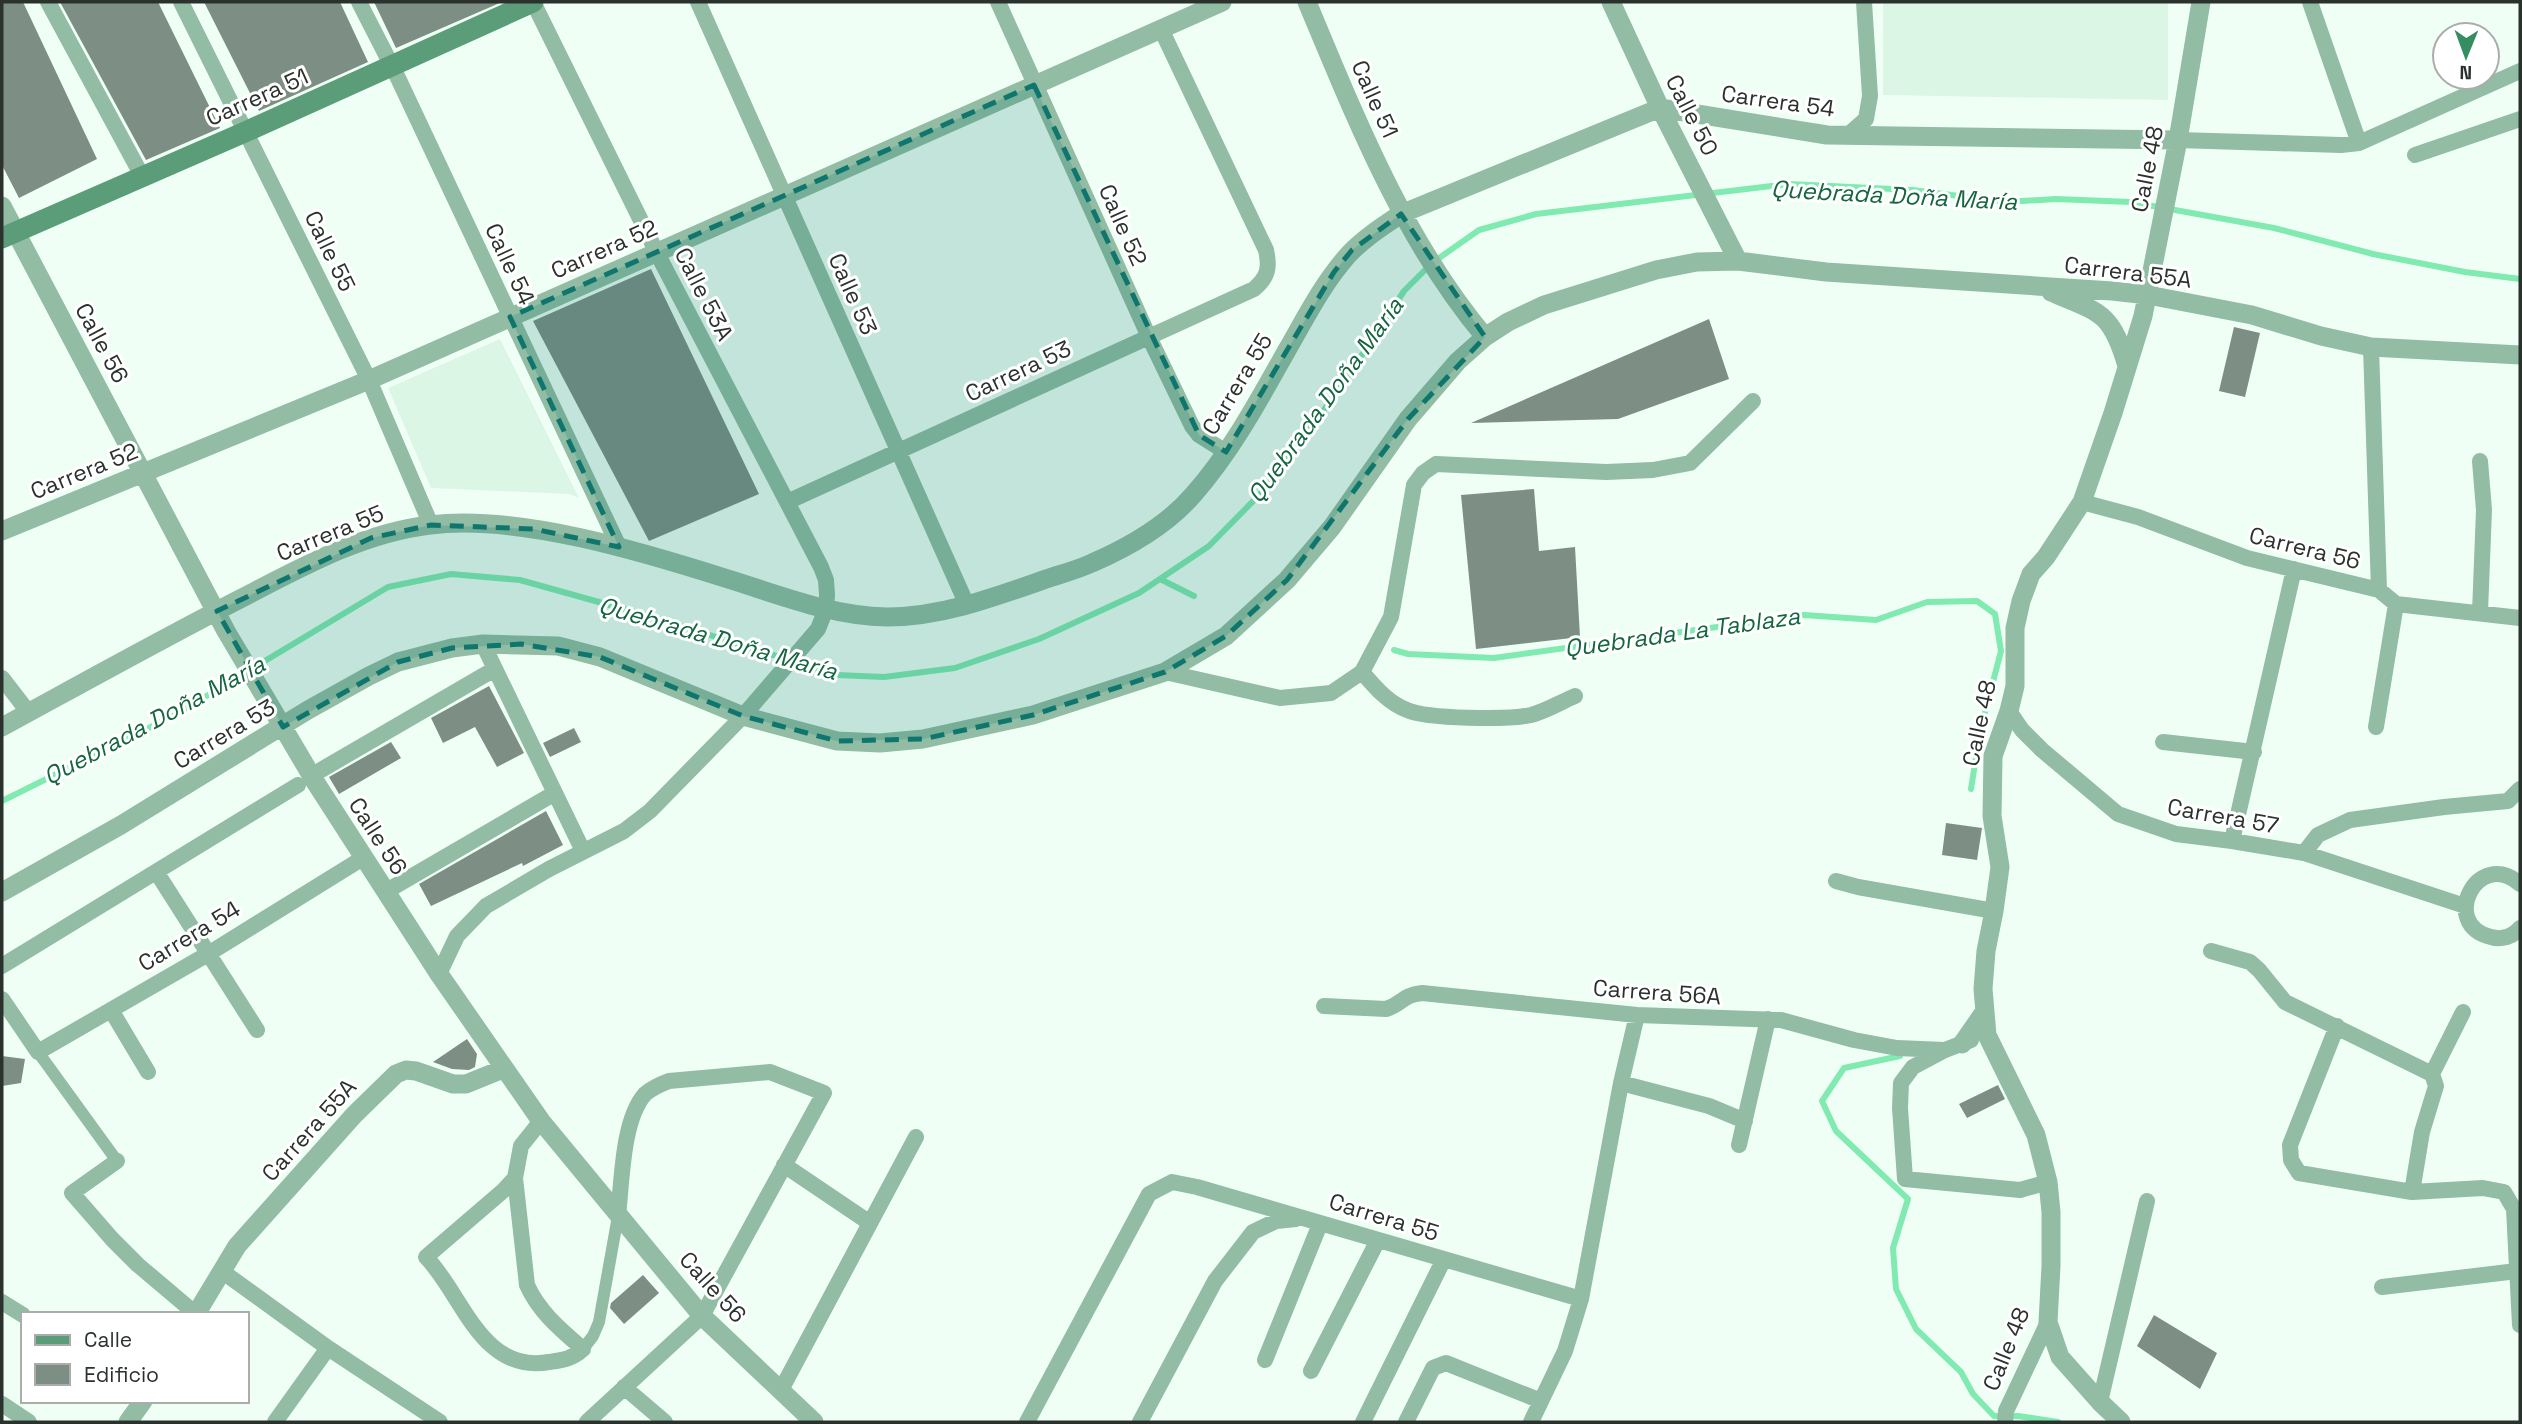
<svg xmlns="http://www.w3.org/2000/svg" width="2522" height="1424" font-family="'Space Grotesk',sans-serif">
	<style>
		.built { fill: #dcf6e6 }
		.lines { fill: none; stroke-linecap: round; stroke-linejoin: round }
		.stream { stroke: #80eab1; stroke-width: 6 }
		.building { fill: #7d8e84 }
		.pedestrian { stroke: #92bca3; stroke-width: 12 }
		.minor { stroke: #92bca3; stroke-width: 16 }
		.tertiary { stroke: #92bca3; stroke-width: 19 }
		.secondary { stroke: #5c9d79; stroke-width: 21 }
		.marked { fill: #0f766e; fill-opacity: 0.2; stroke: #0f766e; stroke-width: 5; stroke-dasharray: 14 9; stroke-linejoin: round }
		.labels { text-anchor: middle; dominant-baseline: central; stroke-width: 6; stroke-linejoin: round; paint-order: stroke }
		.street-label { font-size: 23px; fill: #2b322e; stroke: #fff }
		.water-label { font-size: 24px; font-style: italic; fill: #156541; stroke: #fff }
	</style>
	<rect width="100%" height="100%" fill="#f0fff5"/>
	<path class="built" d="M1883,2H2168V100L1883,95Z
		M500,339L579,498L569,494L431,488L388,388Z"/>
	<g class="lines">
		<path class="stream" d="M1160,579L1194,596
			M1394,650L1408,654L1494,658L1804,615L1876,620L1927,602L1977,601L1995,614L2001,651L1980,732L1971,789
			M2,801L175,715L388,587L451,574L520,580L649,616L837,675L884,677L955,668L1039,639L1139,593L1209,546L1263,491L1341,387L1404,291L1432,263L1479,230L1536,214L1789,184L1913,190L2005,202L2056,199L2131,202L2274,228L2373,254L2465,272L2520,279
			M1900,1056L1844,1068L1822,1101L1836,1131L1908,1199L1893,1248L1896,1289L1916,1329L1961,1372L1973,1394L1994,1416H2018L2058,1422"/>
	</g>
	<path class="building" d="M2,2H23L97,159L19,198L2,165Z
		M60,2H158L220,128L146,160Z
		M204,2H340L368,62L259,111Z
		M374,2H502L396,48Z
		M651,269L759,494L649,541L533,321Z
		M1709,319L1729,379L1618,419L1471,423Z
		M2234,327L2260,333L2245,397L2219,391Z
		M1534,489L1539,551L1575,547L1580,637L1476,649L1461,495Z
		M489,686L524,753L497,767L475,727L443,743L431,718Z
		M574,728L581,742L550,757L543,743Z
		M391,742L401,758L339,794L329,777Z
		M546,811L563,845L523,866L522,863L431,906L419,884Z
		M1946,823L1982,828L1977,860L1942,855Z
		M467,1039L477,1054L475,1067L469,1070L452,1069L433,1062Z
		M2,1056L25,1059L21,1083L2,1086Z
		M1998,1085L2005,1099L1967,1118L1959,1104Z
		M643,1275L659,1293L624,1324L610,1308L611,1303Z
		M2154,1315L2217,1353L2200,1389L2137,1346Z"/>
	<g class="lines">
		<path class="pedestrian" d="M38,1052L117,1161
			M583,1349L593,1336L599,1322L618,1216"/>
		<path class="minor" d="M48,2L142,176
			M181,2L369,380L431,525
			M359,2L398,78L619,547
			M698,2L967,605
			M998,2L1149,337L1192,426L1199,435L1226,452
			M2310,2L2359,143
			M1848,135L1866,119L1870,96L1864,2
			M2178,140L2341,145L2359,143L2520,71
			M2415,155L2520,119
			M2371,347L2379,590
			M787,502L1254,289C1268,277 1270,268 1266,250L1161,29
			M2082,502L2138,517L2247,558L2379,590L2396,604L2520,618
			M2480,612L2484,510L2480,461
			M483,644L583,851
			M1165,672L1280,698L1331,693L1362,672L1391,617L1414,485L1423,473L1436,464L1606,472L1653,470L1690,463L1753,401
			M1362,672C1375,687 1388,703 1407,710C1427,719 1509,720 1531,715C1546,711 1561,702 1575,696
			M2,678L29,713
			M2009,711L2022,730L2042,750L2118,814L2176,834L2232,841L2304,853L2465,906
			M2376,727L2396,604
			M2163,742L2254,752
			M321,770L493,670
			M2232,841L2294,569
			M2304,853L2318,835L2350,820L2444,807L2508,801L2520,789
			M157,873L257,1030
			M1836,881L1858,887L1994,911
			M2520,884C2477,847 2439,925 2491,937C2501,940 2513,937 2520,928
			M385,892L555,793
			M2211,951L2250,962L2259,970L2285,1002L2432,1074L2436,1086L2422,1132L2412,1192
			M2,966L298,785
			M439,974L457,936L486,906L549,869L624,831L650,811L743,716L818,629L826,609L827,595L826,580L821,567L657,253L533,2
			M2,999L38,1052L208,954L363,858
			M1324,1006L1386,1009C1402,1004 1402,995 1422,993L1637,1015L1781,1020L1854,1040L1897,1048L1945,1050L1971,1040
			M111,1010L148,1072
			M2337,1026L2290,1145L2291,1160L2299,1173L2412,1192L2483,1188L2504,1192L2514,1209L2520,1325
			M1943,1051L1913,1067L1901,1083L1900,1108L1905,1179L2020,1190L2048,1182
			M2432,1074L2463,1012
			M1621,1083L1709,1106L1745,1121
			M1739,1145L1768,1019
			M117,1161L72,1193L112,1239L138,1265L196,1314
			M784,1165L870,1223
			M515,1178L504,1190L426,1257C463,1295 481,1374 549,1362C563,1360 572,1359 583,1349C561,1330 539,1312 527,1285L515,1178L521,1146L541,1121
			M223,1272L328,1348L440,1422
			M2382,1287L2517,1271
			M2,1302L23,1315
			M1265,1360L1320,1224
			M1311,1371L1378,1240
			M624,1387L665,1422
			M781,1390L916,1137
			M2100,1402L2147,1201
			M2,1404L29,1422
			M275,1422L328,1348
			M587,1422L702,1316L824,1093L770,1072L669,1081C661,1084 652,1088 645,1094C622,1120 622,1182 618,1216
			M1027,1422L1149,1194L1172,1182L1197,1187L1581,1299
			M1140,1422L1215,1281L1253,1232L1276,1221L1296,1219
			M1363,1422L1443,1261
			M1406,1422L1433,1368L1446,1363L1541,1401
			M1531,1422L1565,1351L1581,1299L1621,1083L1637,1015
			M2005,1422L2006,1411L2048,1322"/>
		<path class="tertiary" d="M1307,2C1356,119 1403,239 1485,337
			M1611,2L1660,108L1738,261
			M1660,108L1827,135L2178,140
			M2,206L226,631L314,780L439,974L541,1121L702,1316L814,1422
			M2051,292C2100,313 2111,311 2127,366
			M2,531L369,380L1222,2
			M2,727C81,684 160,640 240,599C300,568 362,533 430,525C519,514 643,552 728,579C780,595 831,616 887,617C941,617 995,597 1046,579C1061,574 1077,570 1092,563C1129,547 1167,525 1193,495C1231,452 1259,400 1287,350C1306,317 1323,283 1349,254C1364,238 1383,226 1401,214L1660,108
			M2,892L121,825L308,710L369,676L398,662L452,648L483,644L558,646L600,657L743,716L837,741L880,743L923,739L1033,715L1165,672L1226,636L1287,580L1332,527L1408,419L1458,361L1485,337L1508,322L1544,305L1656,270L1697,262L1738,261L1826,272L2112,291L2148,295L2252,315L2321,336L2371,347L2520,355
			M1962,1044L1985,1011
			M196,1314L237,1246L354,1115L396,1074L406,1070L416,1071L453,1084H466L503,1069
			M128,1422L143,1401
			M2121,1422L2100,1402L2060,1357L2048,1322L2051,1266V1212L2048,1182L2036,1135L1987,1035L1983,989L1986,951L1994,911L2000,867L1992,816L1993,756L2009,711L2015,686V628L2021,601L2031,574L2046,557L2082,502L2113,413L2143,316L2178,140L2201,2"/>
		<path class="secondary" d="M2,238L245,132L533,2"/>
	</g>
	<path class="marked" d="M1034,85L1199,435L1226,452L1334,272L1352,250L1401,214L1485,337L1408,419L1287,580L1226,636L1165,672L1033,715L923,739L837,741L743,716L600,657L521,644L452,648L398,662L283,727L217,611L371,538L431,525L534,529L619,547L510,317Z"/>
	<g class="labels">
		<g class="street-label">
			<text transform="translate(257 97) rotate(-24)">Carrera 51</text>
			<text transform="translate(1375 99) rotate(66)">Calle 51</text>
			<text transform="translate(1778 101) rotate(8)">Carrera 54</text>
			<text transform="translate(1692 115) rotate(63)">Calle 50</text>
			<text transform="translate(2147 169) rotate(-79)">Calle 48</text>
			<text transform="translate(1123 225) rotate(66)">Calle 52</text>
			<text transform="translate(604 249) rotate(-24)">Carrera 52</text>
			<text transform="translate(330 251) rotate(64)">Calle 55</text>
			<text transform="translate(510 264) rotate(65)">Calle 54</text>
			<text transform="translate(2128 272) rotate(7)">Carrera 55A</text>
			<text transform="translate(704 294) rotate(63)">Calle 53A</text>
			<text transform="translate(853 294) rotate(66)">Calle 53</text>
			<text transform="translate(102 343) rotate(62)">Calle 56</text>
			<text transform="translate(1018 371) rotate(-25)">Carrera 53</text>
			<text transform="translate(1237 384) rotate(-59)">Carrera 55</text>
			<text transform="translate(84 471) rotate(-22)">Carrera 52</text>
			<text transform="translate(330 533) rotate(-22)">Carrera 55</text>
			<text transform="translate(2305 548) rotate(14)">Carrera 56</text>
			<text transform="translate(1979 723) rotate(-78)">Calle 48</text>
			<text transform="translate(224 734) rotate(-31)">Carrera 53</text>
			<text transform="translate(2223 816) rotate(10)">Carrera 57</text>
			<text transform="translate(378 836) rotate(57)">Calle 56</text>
			<text transform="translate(189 936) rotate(-31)">Carrera 54</text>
			<text transform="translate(1657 992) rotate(4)">Carrera 56A</text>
			<text transform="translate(309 1130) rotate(-48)">Carrera 55A</text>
			<text transform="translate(1384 1217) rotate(17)">Carrera 55</text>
			<text transform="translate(713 1287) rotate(48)">Calle 56</text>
			<text transform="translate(2006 1349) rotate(-68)">Calle 48</text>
		</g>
		<g class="water-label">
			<text transform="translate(1894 195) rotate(3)">Quebrada Doña María</text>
			<text transform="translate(1325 400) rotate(-54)">Quebrada Doña María</text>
			<text transform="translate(1682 632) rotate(-8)">Quebrada La Tablaza</text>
			<text transform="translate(718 638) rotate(16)">Quebrada Doña María</text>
			<text transform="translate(154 720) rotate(-28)">Quebrada Doña María</text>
		</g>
	</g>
	<rect width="2522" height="1424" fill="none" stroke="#2b322e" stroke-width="7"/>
	<rect x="21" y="1312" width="228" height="91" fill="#ffffff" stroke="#aaadab" stroke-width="2"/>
	<rect x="35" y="1335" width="35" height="10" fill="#5c9d79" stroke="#aaadab" stroke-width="2"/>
	<text x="84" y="1347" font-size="21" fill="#2b322e">Calle</text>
	<rect x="35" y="1364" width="35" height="21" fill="#7d8e84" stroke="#aaadab" stroke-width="2"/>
	<text x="84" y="1382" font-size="21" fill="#2b322e">Edificio</text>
	<g transform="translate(2466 56) rotate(181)"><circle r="33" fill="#ffffff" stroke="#aaadab" stroke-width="2"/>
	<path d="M0-5L12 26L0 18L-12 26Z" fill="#358d62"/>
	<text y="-10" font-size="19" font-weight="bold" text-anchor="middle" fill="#2b322e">N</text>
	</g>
</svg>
